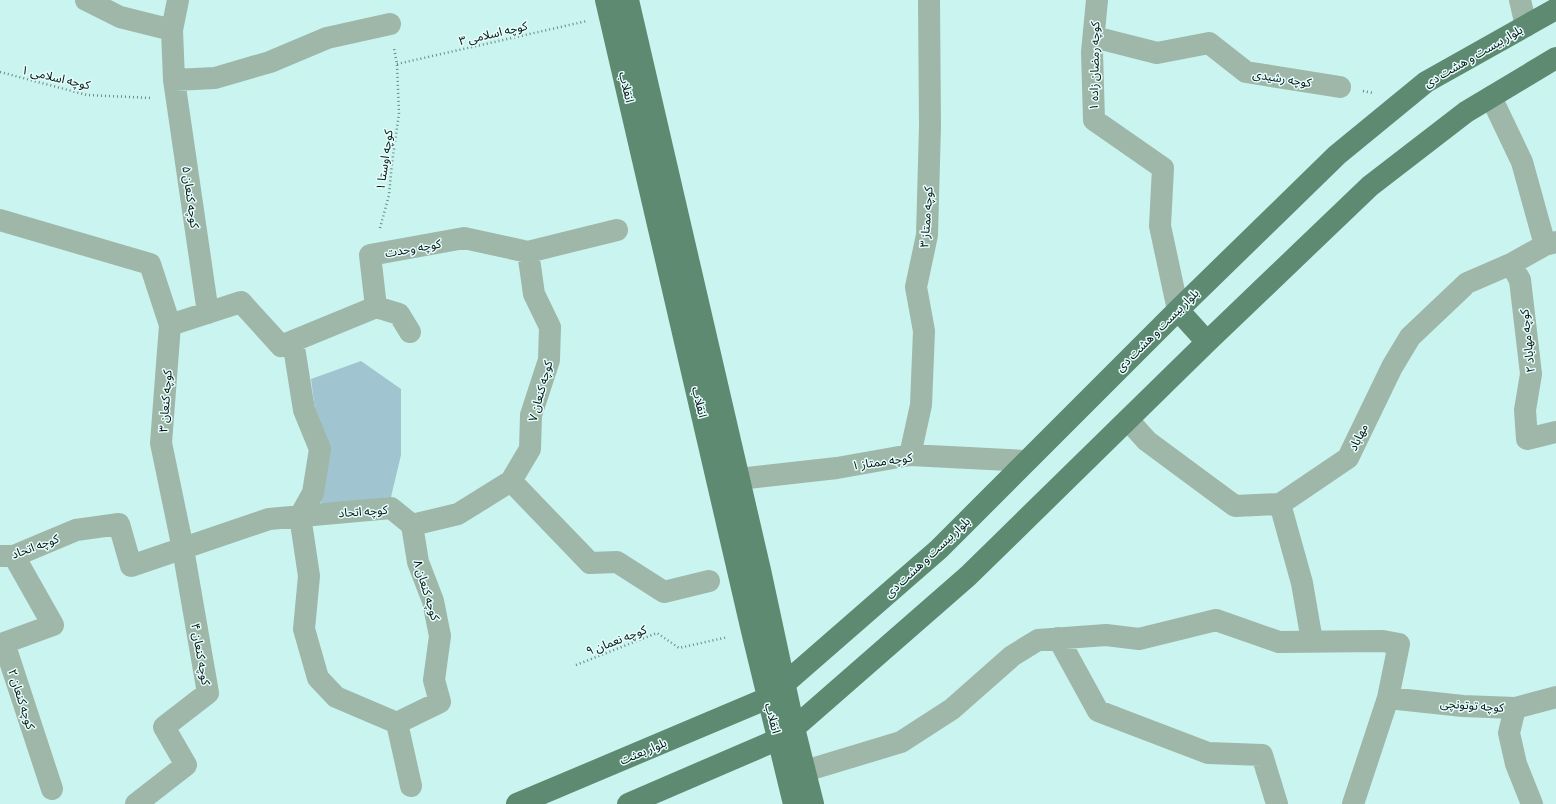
<svg xmlns="http://www.w3.org/2000/svg" width="1556" height="804" font-family="'PT Sans Narrow','Noto Sans Arabic',sans-serif">
	<style>
		.building { fill: #a0c5d1 }
		.lines { fill: none; stroke-linecap: round; stroke-linejoin: round }
		.path { stroke: #6b8885; stroke-width: 2.5; stroke-dasharray: 1 3; stroke-linecap: butt }
		.minor { stroke: #9eb7a8; stroke-width: 22 }
		.major { stroke: #5d8a71; stroke-width: 22 }
		.labels { text-anchor: middle; dominant-baseline: central; stroke-width: 3; stroke-linejoin: round; paint-order: stroke }
		.street-label { font-size: 12px; fill: #051312; stroke: #e5fdfb }
	</style>
	<rect width="100%" height="100%" fill="#caf4f0"/>
	<path class="building" d="M361,361L401,389V455L391,497L323,505L313,493L320,449L311,379Z"/>
	<g class="lines">
		<path class="path" d="M397,64L587,21
			M0,72L87,95L152,98
			M1363,91L1373,93
			M380,228L389,195L392,163L399,114L397,64L394,48
			M576,665L657,633L679,648L728,637"/>
		<path class="minor" d="M86,0L120,17L172,30
			M178,0L172,30L174,80L208,313
			M1097,0L1092,52L1094,120L1163,168L1160,226L1178,310
			M1520,0L1526,26
			M1094,37L1157,53L1209,43L1246,72L1340,87
			M174,80L215,78L270,62L327,38L390,24
			M1491,97L1522,162L1545,245
			M0,220L150,264L170,325
			M1511,264L1520,280L1531,374L1525,410L1527,439L1556,432
			M376,307L399,314L410,332
			M293,341L304,410L320,449L313,493L300,516L309,576L304,629L318,678L336,697L397,723
			M1128,420L1147,441L1235,506L1280,504L1348,458L1392,367L1410,337L1467,283L1511,264L1545,245L1556,242
			M910,455L921,405L924,331L916,287L927,235L930,126L929,0
			M739,479L837,468L910,455L1026,461
			M511,481L530,449L531,415L549,360L550,327L534,294L528,252
			M1280,504L1302,583L1312,641
			M0,556H14L76,530L119,524L131,566L269,519L391,508L412,525L458,514L511,481L590,563L617,562L664,592L709,581
			M14,556L53,625L4,643L52,789
			M1058,638L1098,711L1208,753L1262,755L1277,804
			M1388,698L1463,706L1515,708L1556,697
			M1515,708L1509,733L1516,764L1532,804
			M397,723L440,702L434,680L440,636L433,601L418,562L412,525
			M397,723L411,786
			M805,771L901,742L952,709L1012,656L1038,640L1106,635L1139,639L1216,620L1279,642L1383,641L1399,644L1388,698L1353,804
			M136,804L186,765L164,727L208,693L183,549L161,443L170,325L241,302L281,346L376,307L370,255L464,238L528,252L617,230"/>
		<path class="major" d="M606,0L752,631L794,804
			M628,0L760,570L794,728L813,804
			M1178,310L1207,342
			M517,804L768,698L939,549L1178,310L1337,155L1426,82L1556,9
			M628,804L779,739L794,728L968,576L1207,342L1370,186L1466,112L1556,58"/>
	</g>
	<g class="labels">
		<g class="street-label">
			<text transform="translate(493 33) rotate(-13)">کوچه اسلامی ۳</text>
			<text transform="translate(1473 56) rotate(-30)">بلوار بیست و هشت دی</text>
			<text transform="translate(1094 66) rotate(-89)">کوچه رمضان زاده ۱</text>
			<text transform="translate(56 77) rotate(13)">کوچه اسلامی ۱</text>
			<text transform="translate(1282 78) rotate(9)">کوچه رشیدی</text>
			<text transform="translate(627 87) rotate(77)">انقلاب</text>
			<text transform="translate(384 160) rotate(-82)">کوچه اوستا ۱</text>
			<text transform="translate(191 197) rotate(82)">کوچه کنعان ۵</text>
			<text transform="translate(926 217) rotate(-86)">کوچه ممتاز ۳</text>
			<text transform="translate(413 248) rotate(-10)">کوچه وحدت</text>
			<text transform="translate(1157 330) rotate(-45)">بلوار بیست و هشت دی</text>
			<text transform="translate(1527 341) rotate(-96)">کوچه مهاباد ۲</text>
			<text transform="translate(540 391) rotate(-75)">کوچه کنعان ۷</text>
			<text transform="translate(165 401) rotate(-86)">کوچه کنعان ۳</text>
			<text transform="translate(700 402) rotate(77)">انقلاب</text>
			<text transform="translate(1358 437) rotate(-64)">مهاباد</text>
			<text transform="translate(882 461) rotate(-8)">کوچه ممتاز ۱</text>
			<text transform="translate(363 511) rotate(-4)">کوچه اتحاد</text>
			<text transform="translate(35 546) rotate(-20)">کوچه اتحاد</text>
			<text transform="translate(927 557) rotate(-43)">بلوار بیست و هشت دی</text>
			<text transform="translate(427 590) rotate(73)">کوچه کنعان ۸</text>
			<text transform="translate(616 640) rotate(-21)">کوچه نعمان ۹</text>
			<text transform="translate(201 654) rotate(80)">کوچه کنعان ۴</text>
			<text transform="translate(22 699) rotate(72)">کوچه کنعان ۲</text>
			<text transform="translate(1472 705) rotate(4)">کوچه توتونچی</text>
			<text transform="translate(773 718) rotate(75)">انقلاب</text>
			<text transform="translate(643 751) rotate(-23)">بلوار بعثت</text>
		</g>
	</g>
</svg>
